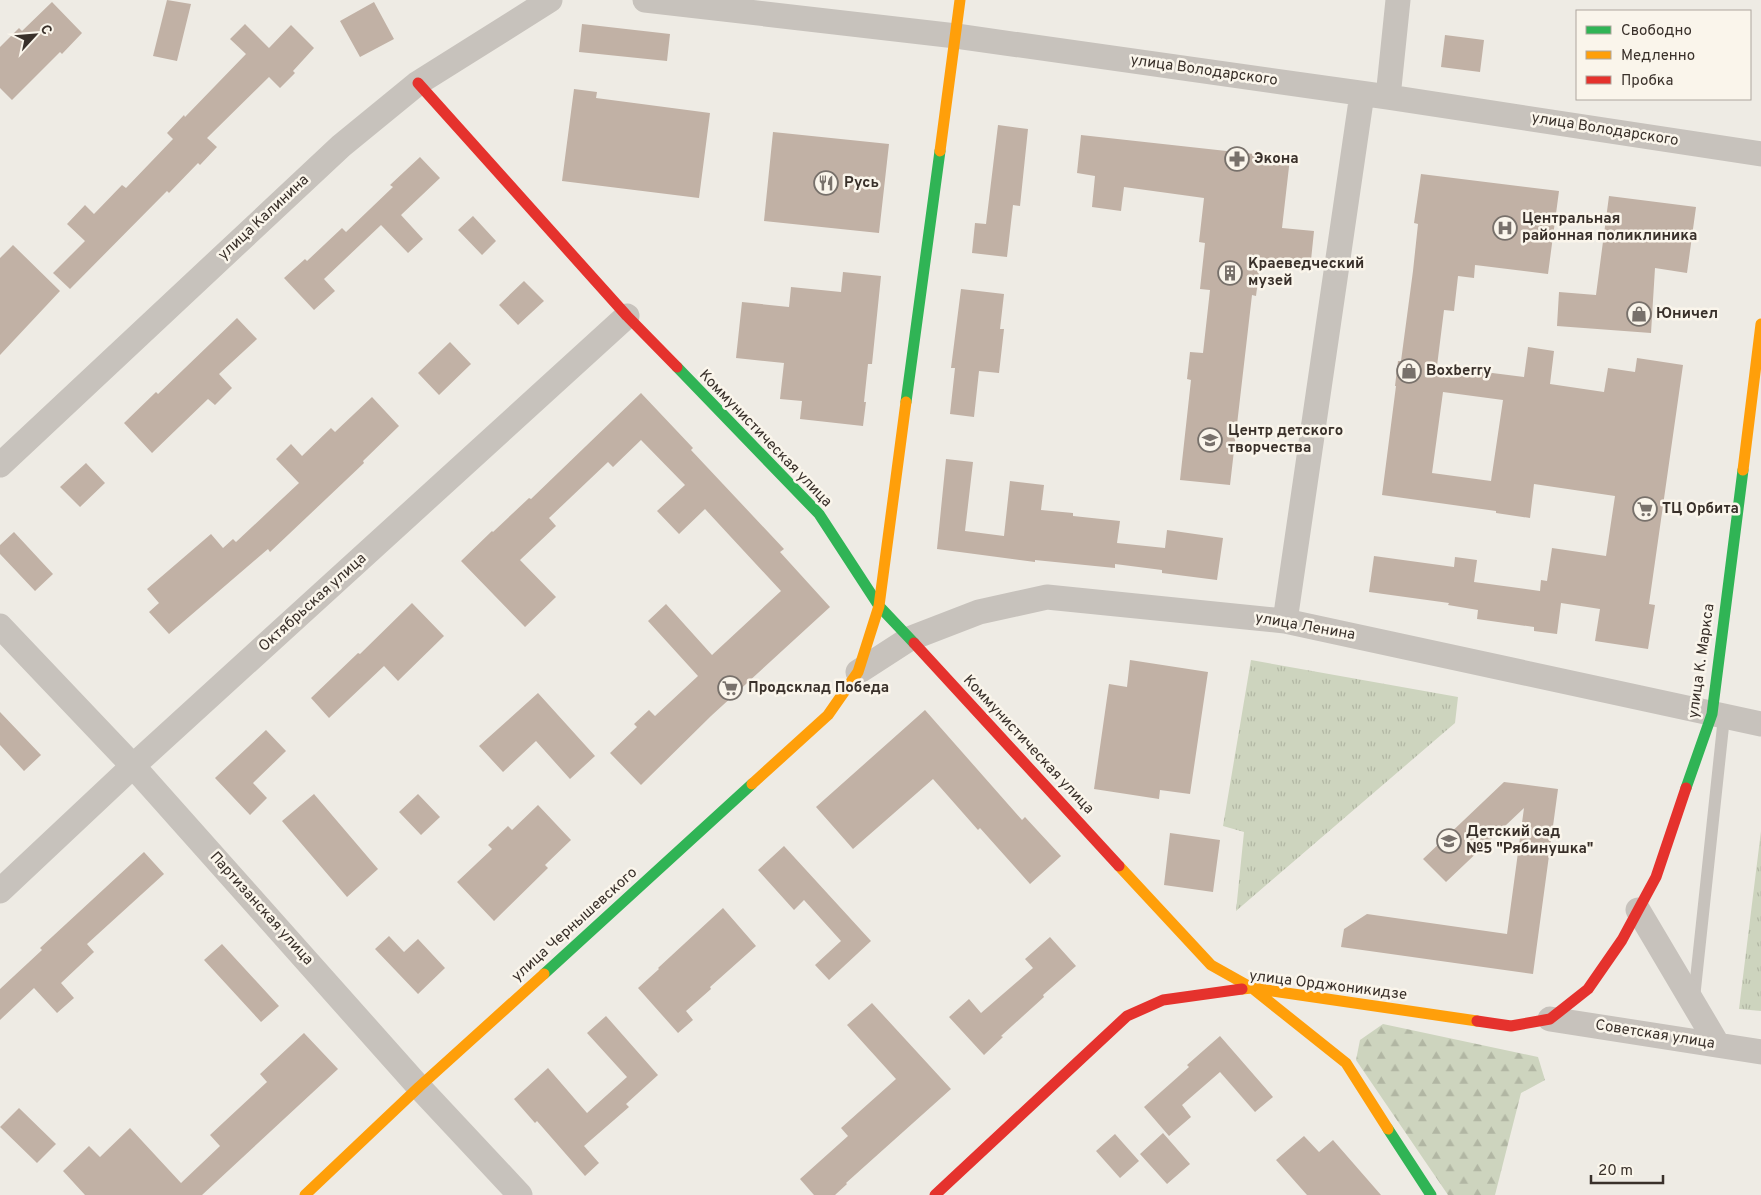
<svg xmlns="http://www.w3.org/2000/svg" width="1761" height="1195" font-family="Overpass,sans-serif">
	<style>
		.grass { fill: url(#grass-tufts) }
		.forest { fill: url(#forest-firs) }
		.building { fill: #c1b1a5; fill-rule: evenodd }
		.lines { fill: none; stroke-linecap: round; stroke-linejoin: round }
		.lane { stroke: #c7c2bc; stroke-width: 12 }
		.street { stroke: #c7c2bc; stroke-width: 25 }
		.fast { stroke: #30b455; stroke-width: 11 }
		.slow { stroke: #ff9f0a; stroke-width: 11 }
		.jam { stroke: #e5322d; stroke-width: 11 }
		.labels { text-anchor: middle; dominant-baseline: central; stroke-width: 5; stroke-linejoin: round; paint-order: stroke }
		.street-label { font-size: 15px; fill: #39302a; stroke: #faf5eb }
		.poi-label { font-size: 15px; font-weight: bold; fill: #39302a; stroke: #faf5eb; text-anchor: start }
	</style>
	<defs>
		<pattern id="grass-tufts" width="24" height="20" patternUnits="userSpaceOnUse" patternTransform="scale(1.25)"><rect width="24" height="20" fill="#cdd4be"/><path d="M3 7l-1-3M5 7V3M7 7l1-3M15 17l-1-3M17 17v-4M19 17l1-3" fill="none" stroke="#b1b6a3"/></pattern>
		<pattern id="forest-firs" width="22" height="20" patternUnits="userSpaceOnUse" patternTransform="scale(1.25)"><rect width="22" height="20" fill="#cdd4be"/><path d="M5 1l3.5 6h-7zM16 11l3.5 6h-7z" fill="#b1b6a3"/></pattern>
	</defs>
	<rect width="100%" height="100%" fill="#eeebe4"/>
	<path class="grass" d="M1251,660L1458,697L1455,723L1236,911L1244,832L1223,826Z
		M1761,831V1011L1739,1009Z"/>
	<path class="forest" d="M1383,1024L1538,1057L1545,1080L1521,1093L1495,1195H1448L1356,1060L1360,1040Z"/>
	<path class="building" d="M167,0L191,4L177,61L153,56Z
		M52,2L82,33L62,54L60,52L12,100L0,88V47L19,28L22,31Z
		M374,2L394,39L360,57L340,21Z
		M245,24L269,48L291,25L314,48L293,71L295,73L280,88L269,77L207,138L217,147L200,165L198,163L169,193L167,191L70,289L53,273L85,241L67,224L85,205L94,214L122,185L126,188L173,139L167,133L184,115L185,117L246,54L230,39Z
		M582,24L670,34L667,61L579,52Z
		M1445,35L1484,40L1480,72L1441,67Z
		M574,89L597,92L596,98L710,113L699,198L562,181Z
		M998,125L1028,129L1020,206L1013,205L1007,257L972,253L975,223L986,224Z
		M773,132L889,144L879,233L764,221Z
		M1081,135L1290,158L1282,228L1314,231L1310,270L1260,265L1256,296L1252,295L1230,485L1180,480L1191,380L1187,379L1190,352L1203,353L1210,290L1200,289L1205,243L1199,242L1204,198L1124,187L1121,211L1092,207L1095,176L1077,173Z
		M420,157L440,178L401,215L423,239L408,253L381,225L324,279L335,291L314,310L284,278L305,259L307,261L342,228L346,232L393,187L390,185Z
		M1421,174L1559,191L1548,274L1475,265L1474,278L1458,276L1454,311L1444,310L1437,366L1524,377L1528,347L1554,351L1550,384L1604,392L1608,368L1635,372L1637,358L1683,365L1649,604L1655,605L1648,649L1595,641L1600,609L1561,603L1557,634L1534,631V627L1477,619L1478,610L1448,605L1449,603L1369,592L1374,556L1454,567L1455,557L1477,560L1474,582L1540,591L1541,580L1547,581L1552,548L1606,556L1615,496L1534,484L1530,518L1496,513V511L1382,495L1396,386H1395L1398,361H1401L1413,271L1418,224L1414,223ZM1443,392L1503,400L1491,481L1432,473Z
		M1609,196L1696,207L1687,273L1655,268L1651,333L1557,326L1559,292L1596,295Z
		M473,216L496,241L482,255L458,230Z
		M13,245L60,291L0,355V258Z
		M843,272L881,276L872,364H868L864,402H866L863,426L800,419L802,401L780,399L784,363L736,358L742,302L789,307L791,287L841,292Z
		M524,281L544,301L518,325L499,305Z
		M961,289L1004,294L1000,329H1004L999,373L979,371L974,417L950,414L955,368H951Z
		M237,318L257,339L219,374L232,388L215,405L208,399L152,453L124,423L156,392L158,394Z
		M450,342L471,364L439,395L418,373Z
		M641,393L693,448L691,450L784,549L780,552L830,607L711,716L641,785L610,753L637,727L634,724L649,710L655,716L698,676L648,621L666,604L712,655L781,591L705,509L679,534L657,511L685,485L641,440L613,467L608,462L549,518L556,526L520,560L556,597L525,627L461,561L492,531L493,532L529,498L531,499Z
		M372,397L399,426L363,461L364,463L270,552L268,549L169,634L149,612L159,603L147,589L211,534L223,548L233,539L236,542L299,483L276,459L291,444L302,456L331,428L335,432Z
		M946,459L973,462L965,531L1004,536L1010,481L1044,485L1041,510L1073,513V516L1120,521L1117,543L1165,548L1167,530L1223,538L1217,580L1162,573V570L1115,564V568L1035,560V562L937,549Z
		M86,463L105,483L80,507L60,487Z
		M14,532L53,574L35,591L0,554V545Z
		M412,603L444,636L398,681L384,666L329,718L311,698L358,653L360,654Z
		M1130,660L1208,672L1190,794L1160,790L1159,799L1094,789L1109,684L1127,687Z
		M538,693L595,756L570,779L536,741L503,772L479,746Z
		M925,710L1022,820L1025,817L1061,856L1030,884L980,828L978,830L933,779L853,849L816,807Z
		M0,712L41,755L24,771L0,745Z
		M266,730L286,751L253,783L267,798L250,815L215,778Z
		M1504,782L1558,789L1533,974L1341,947L1344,929L1367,914L1507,934L1524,808L1446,882L1423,859Z
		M314,794L378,869L347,897L282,821Z
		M418,794L440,817L421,835L399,812Z
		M538,805L571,840L545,865L548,868L494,921L457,882L492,849L488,845L508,826L512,830Z
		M1170,833L1220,840L1213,892L1164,885Z
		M784,846L871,941L829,980L815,965L841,941L804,900L794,910L758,870Z
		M144,852L164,874L87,944L94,952L61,983L74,998L57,1013L34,988L0,1020V989L42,950L40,948Z
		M723,908L756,946L710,987L711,989L686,1011L693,1020L678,1033L638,988L659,969L658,968Z
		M389,936L404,952L418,939L445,968L418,994L375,949Z
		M1050,937L1076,966L1043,995L1044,997L1001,1036L1003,1037L984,1055L949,1017L969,999L981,1013L1033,968L1025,959Z
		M222,944L279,1006L261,1022L204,960Z
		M872,1003L951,1089L846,1183L847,1184L835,1195H814L800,1179L848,1136L841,1128L896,1079L847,1025Z
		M606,1016L658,1075L626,1104L629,1107L584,1146L599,1163L585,1176L537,1121L535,1123L514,1099L548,1068L587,1113L627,1077L587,1033Z
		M304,1033L338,1069L202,1195H85L63,1171L89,1146L100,1157L130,1128L181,1183L220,1146L210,1135L267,1082L260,1074Z
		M1220,1036L1273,1097L1255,1112L1220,1072L1182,1105L1191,1117L1169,1136L1144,1107L1189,1067L1187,1065Z
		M19,1108L56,1144L37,1163L0,1127Z
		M1163,1133L1190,1164L1167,1184L1140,1154Z
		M1115,1134L1139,1161L1120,1178L1096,1151Z
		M1304,1136L1319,1152L1333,1140L1381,1195H1307L1276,1160Z"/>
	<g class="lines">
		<path class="lane" d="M1694,998L1724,717"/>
		<path class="street" d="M645,0L956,36L1388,97L1761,154
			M1388,97L1398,0
			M0,465L341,146L418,83L550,0
			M1285,621L1362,94
			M0,626L133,766L419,1087L520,1195
			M858,672L909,639L979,612L1047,597L1285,621L1761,724
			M0,891L133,766L627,316
			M1638,910L1718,1045
			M1550,1019L1761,1052"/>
		<path class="fast" d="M677,367L819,514L879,606L914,643
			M906,402L940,151
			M1686,788L1712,714L1743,470
			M544,974L752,784
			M1388,1129L1431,1195"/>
		<path class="slow" d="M940,151L960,0
			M1743,470L1761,324
			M752,784L828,715L858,672L879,606L906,402
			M1119,866L1211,965L1252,988L1346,1063L1388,1129
			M1242,989L1252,988L1477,1021
			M305,1195L419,1087L544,974"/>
		<path class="jam" d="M418,83L627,316L677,367
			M914,643L1119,866
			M1477,1021L1511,1026L1550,1019L1588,989L1622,940L1656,877L1686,788
			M935,1195L1127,1016L1163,1000L1242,989"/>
	</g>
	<defs>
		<g id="pharmacy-ring" transform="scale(1.25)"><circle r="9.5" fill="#faf5eb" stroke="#78716b" stroke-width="1.5"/><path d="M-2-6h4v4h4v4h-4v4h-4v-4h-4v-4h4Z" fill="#78716b"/></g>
		<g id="restaurant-ring" transform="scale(1.25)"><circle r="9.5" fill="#faf5eb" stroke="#78716b" stroke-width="1.5"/><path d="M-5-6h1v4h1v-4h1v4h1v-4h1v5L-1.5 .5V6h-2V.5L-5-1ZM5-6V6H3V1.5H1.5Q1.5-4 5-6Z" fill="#78716b"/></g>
		<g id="hospital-ring" transform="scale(1.25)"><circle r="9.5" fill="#faf5eb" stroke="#78716b" stroke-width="1.5"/><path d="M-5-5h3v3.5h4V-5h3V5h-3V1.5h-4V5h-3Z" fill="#78716b"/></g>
		<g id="building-ring" transform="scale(1.25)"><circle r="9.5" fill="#faf5eb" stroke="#78716b" stroke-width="1.5"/><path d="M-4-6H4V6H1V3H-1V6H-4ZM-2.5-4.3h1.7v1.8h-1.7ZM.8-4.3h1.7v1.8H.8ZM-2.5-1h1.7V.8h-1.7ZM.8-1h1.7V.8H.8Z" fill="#78716b"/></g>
		<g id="shop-ring" transform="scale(1.25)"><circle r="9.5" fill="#faf5eb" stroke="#78716b" stroke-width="1.5"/><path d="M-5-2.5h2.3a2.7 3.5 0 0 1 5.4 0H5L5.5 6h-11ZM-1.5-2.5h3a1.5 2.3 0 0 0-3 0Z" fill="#78716b"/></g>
		<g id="school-ring" transform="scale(1.25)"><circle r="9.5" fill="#faf5eb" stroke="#78716b" stroke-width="1.5"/><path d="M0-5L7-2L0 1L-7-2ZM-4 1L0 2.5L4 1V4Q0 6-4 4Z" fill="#78716b"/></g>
		<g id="supermarket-ring" transform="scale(1.25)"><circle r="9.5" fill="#faf5eb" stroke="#78716b" stroke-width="1.5"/><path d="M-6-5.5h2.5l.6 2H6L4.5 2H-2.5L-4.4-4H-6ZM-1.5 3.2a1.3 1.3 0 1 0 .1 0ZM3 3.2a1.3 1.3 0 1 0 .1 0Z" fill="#78716b"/></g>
	</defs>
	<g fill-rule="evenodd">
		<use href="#pharmacy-ring" x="1237" y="159"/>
		<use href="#restaurant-ring" x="826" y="183"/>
		<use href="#hospital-ring" x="1505" y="228"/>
		<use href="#building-ring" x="1230" y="273"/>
		<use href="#shop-ring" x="1639" y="314"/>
		<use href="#shop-ring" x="1409" y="371"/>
		<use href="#school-ring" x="1210" y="440"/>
		<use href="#supermarket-ring" x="1645" y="509"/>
		<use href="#supermarket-ring" x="730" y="688"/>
		<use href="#school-ring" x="1449" y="841"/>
	</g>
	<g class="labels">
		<g class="street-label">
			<text transform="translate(1204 71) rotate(8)">улица Володарского</text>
			<text transform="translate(1605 130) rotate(9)">улица Володарского</text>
			<text transform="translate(264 218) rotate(-43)">улица Калинина</text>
			<text transform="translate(765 439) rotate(46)">Коммунистическая улица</text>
			<text transform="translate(313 603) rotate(-42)">Октябрьская улица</text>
			<text transform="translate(1305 627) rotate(10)">улица Ленина</text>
			<text transform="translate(1702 661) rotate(-82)">улица К. Маркса</text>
			<text transform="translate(1028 745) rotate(47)">Коммунистическая улица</text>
			<text transform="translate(261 909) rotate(48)">Партизанская улица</text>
			<text transform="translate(575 925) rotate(-42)">улица Чернышевского</text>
			<text transform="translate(1328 986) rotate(7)">улица Орджоникидзе</text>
			<text transform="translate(1655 1035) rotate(9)">Советская улица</text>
		</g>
		<g class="poi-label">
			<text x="1254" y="159">Экона</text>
			<text x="844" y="183">Русь</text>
			<text x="1522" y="219">Центральная<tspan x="1522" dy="17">районная поликлиника</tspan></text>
			<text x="1248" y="264">Краеведческий<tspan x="1248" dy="17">музей</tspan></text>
			<text x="1656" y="314">Юничел</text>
			<text x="1426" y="371">Boxberry</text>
			<text x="1228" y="431">Центр детского<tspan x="1228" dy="17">творчества</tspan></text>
			<text x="1662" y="509">ТЦ Орбита</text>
			<text x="748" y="688">Продсклад Победа</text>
			<text x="1466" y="832">Детский сад<tspan x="1466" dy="17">№5 "Рябинушка"</tspan></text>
		</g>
	</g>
	<rect x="1576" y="10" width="175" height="90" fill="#faf5eb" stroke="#ada69e"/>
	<rect x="1586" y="26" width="25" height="8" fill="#30b455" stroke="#ada69e"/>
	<text x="1621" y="35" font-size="15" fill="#39302a">Свободно</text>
	<rect x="1586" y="51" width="25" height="8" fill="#ff9f0a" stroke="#ada69e"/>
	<text x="1621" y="60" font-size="15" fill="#39302a">Медленно</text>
	<rect x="1586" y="76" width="25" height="8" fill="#e5322d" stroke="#ada69e"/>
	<text x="1621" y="85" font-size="15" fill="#39302a">Пробка</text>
	<g transform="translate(35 35) rotate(64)" stroke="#faf5eb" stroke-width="4" paint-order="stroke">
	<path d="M0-4L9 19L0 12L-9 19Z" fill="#39302a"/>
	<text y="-8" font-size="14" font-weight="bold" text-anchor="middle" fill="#39302a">С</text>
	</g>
	<path d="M1591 1175v8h72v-8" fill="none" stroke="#39302a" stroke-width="2.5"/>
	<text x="1598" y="1175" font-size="15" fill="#39302a" stroke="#faf5eb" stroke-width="4" paint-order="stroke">20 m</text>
</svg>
